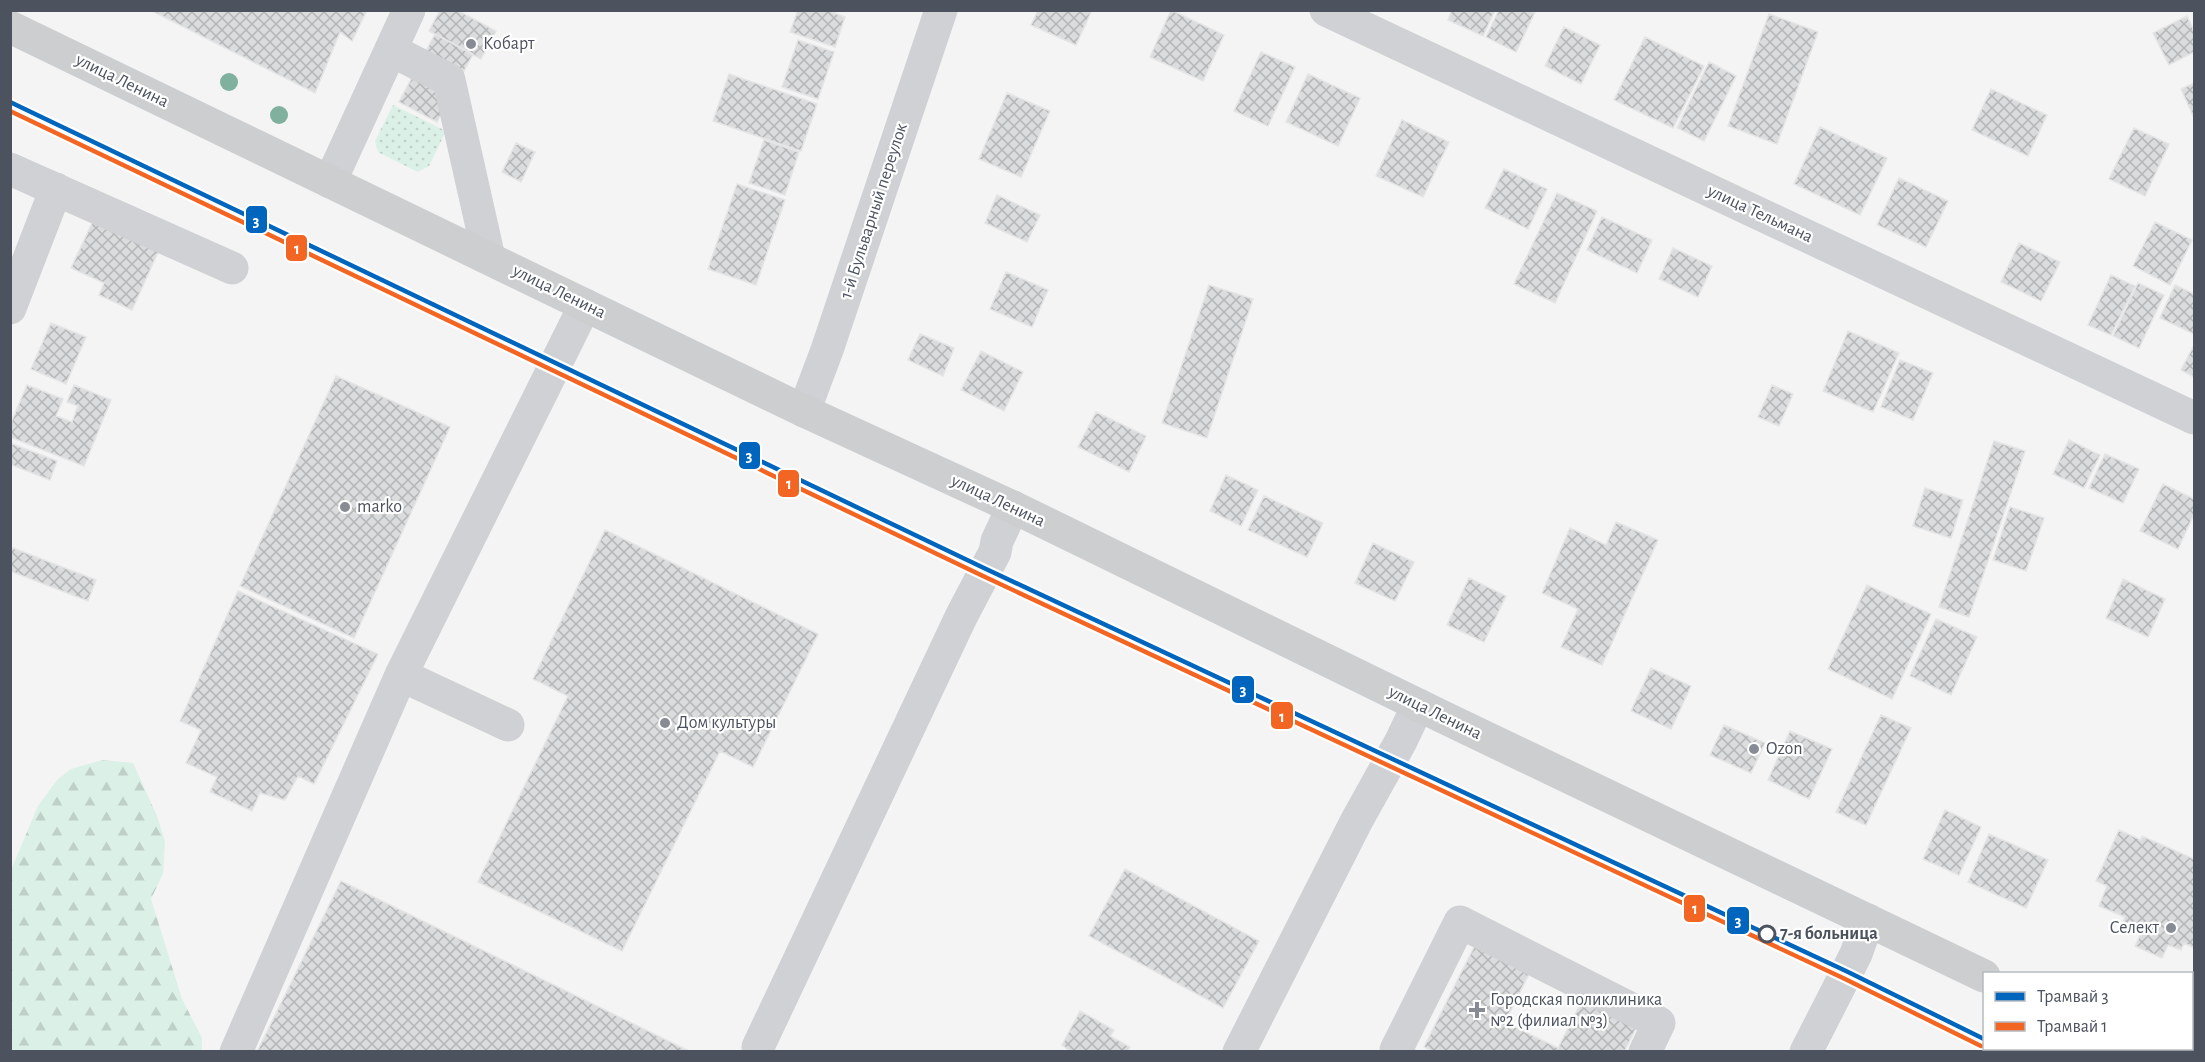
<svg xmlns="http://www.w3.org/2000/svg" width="2205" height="1062" font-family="'Alegreya Sans',sans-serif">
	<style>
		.grass { fill: url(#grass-dots) }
		.forest { fill: url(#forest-firs) }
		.building { fill: url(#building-cross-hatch); stroke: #e5e5e6; stroke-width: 1.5 }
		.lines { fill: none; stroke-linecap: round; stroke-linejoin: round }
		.minor { stroke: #cfd1d4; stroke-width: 33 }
		.major { stroke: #ccced0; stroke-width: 33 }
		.tram-1-casing { stroke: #fff; stroke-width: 9 }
		.tram-2-casing { stroke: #fff; stroke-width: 9 }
		.tram-1 { stroke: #0065bd; stroke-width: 4.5 }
		.tram-2 { stroke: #f26522; stroke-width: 4.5 }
		.tree { fill: #80b19f }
		.poi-dot { fill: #878b93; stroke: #fff; stroke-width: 2 }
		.stop-dot { fill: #fff; stroke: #4c535f; stroke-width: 3 }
		.labels { text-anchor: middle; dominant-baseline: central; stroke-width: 4.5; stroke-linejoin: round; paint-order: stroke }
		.poi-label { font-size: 18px; fill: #4c535f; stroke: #fff; text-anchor: start }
		.street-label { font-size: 18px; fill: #4c535f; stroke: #fff }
		.stop-label { font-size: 18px; font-weight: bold; fill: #4c535f; stroke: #fff; text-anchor: start }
		.line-badge { stroke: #fff; stroke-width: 2 }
		.badge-label { font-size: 16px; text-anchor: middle; font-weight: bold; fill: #fff }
	</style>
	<defs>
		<pattern id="grass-dots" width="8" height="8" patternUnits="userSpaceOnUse" patternTransform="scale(1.5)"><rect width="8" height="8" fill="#dbf0e6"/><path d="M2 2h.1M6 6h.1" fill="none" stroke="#bed0c8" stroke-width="1.8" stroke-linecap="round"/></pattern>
		<pattern id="forest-firs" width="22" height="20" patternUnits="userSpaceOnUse" patternTransform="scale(1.5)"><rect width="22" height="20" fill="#dbf0e6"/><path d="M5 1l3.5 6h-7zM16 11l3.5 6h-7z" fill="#bed0c8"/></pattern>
		<pattern id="building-cross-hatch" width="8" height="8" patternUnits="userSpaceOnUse" patternTransform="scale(1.5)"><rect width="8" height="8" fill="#dbdcdd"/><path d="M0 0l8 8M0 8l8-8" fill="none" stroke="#b4b5b6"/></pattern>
	</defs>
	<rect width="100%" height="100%" fill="#f4f4f4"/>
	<path class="grass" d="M393,105L446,131L429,166L418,172L378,152L375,141Z"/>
	<path class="forest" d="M102,760L133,763L157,816L165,841L163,874L151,899L182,999L202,1038V1051H11V870L38,806L57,780L71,769Z"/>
	<path class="building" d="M150,10H367L352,41L340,32L315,93Z
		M440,10H457L496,31L481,59L429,31Z
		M798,10H827L845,17L835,47L790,32Z
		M1038,10H1092L1076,45L1031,25Z
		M1171,10L1224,35L1203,81L1150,57Z
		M1452,10H1495L1483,36L1448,20Z
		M1499,10L1535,12L1516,52L1486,37Z
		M1769,14L1818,32L1777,144L1728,126Z
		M2187,16L2194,31V52L2169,65L2153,33Z
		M1564,27L1600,45L1581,84L1545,66Z
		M435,34L473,54L437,122L399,102Z
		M1645,37L1704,66L1673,128L1614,100Z
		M798,40L834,52L818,99L782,87Z
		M1261,52L1295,67L1268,126L1234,111Z
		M1709,62L1736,76L1704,141L1677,128Z
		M729,74L817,104L801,151L713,121Z
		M1308,74L1360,98L1338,146L1286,122Z
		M2194,83V118L2181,89Z
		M1991,89L2047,115L2028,156L1972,130Z
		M1007,93L1050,111L1021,177L979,159Z
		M1402,120L1449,142L1423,197L1376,176Z
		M1820,127L1887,158L1860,215L1794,184Z
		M2134,128L2169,144L2145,196L2109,179Z
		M764,140L799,152L785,195L749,183Z
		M516,143L535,152L521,182L502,172Z
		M1504,169L1547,189L1528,229L1485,208Z
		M1899,178L1948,201L1926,247L1877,225Z
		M737,184L785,200L756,285L708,269Z
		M1557,193L1597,211L1555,303L1514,284Z
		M997,195L1040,215L1027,242L985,223Z
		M1602,217L1652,240L1637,273L1587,250Z
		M94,219L160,248L132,310L99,295L104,283L71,268Z
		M2155,222L2192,240L2170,285L2133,266Z
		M2019,243L2060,262L2041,301L2001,282Z
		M1673,248L1712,266L1698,297L1659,279Z
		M1006,272L1048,290L1032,327L990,309Z
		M2111,275L2135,286L2111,335L2088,325Z
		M2138,283L2164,295L2139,348L2113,336Z
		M1209,285L1253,299L1207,438L1162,423Z
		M2175,285L2194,294V334L2160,318Z
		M51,323L86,337L66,384L31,369Z
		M1848,331L1899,353L1873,412L1823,391Z
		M920,334L954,348L943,376L908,360Z
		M2194,345V377L2181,370Z
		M981,351L1023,372L1004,411L961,390Z
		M1900,360L1933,373L1913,420L1881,407Z
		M336,376L450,427L354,638L240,586Z
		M27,385L63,399L56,416L72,422L78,406L67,402L74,385L111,400L84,466L10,437V425Z
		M1772,385L1793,394L1779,426L1758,417Z
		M1096,412L1146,436L1129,472L1078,447Z
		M2069,440L2100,455L2084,488L2053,474Z
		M1994,441L2025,451L1969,617L1939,607Z
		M10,443L57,461L50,480L12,465L10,468Z
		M2105,454L2139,469L2123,503L2089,488Z
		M1226,475L1258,490L1241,526L1210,511Z
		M2163,484L2194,499V514L2178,549L2140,531Z
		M1925,488L1963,500L1951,538L1913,526Z
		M1264,496L1323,523L1307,557L1248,530Z
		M2010,507L2044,518L2026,571L1993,560Z
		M1616,522L1658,540L1602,665L1561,647L1578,609L1542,593L1570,528L1606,545Z
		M605,530L818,634L753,767L720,751L622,951L478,882L568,696L533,679Z
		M1373,543L1414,562L1395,601L1355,583Z
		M13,548L96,580L88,601L10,571V554Z
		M1469,578L1506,596L1484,642L1447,625Z
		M2123,579L2165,599L2148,637L2106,618Z
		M1867,585L1931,614L1892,699L1828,669Z
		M238,591L378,654L314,784L298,776L285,800L260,793L252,811L210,792L217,777L186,763L201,730L180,721Z
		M1936,619L1977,637L1951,695L1910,676Z
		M1651,668L1691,686L1671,729L1631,711Z
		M1881,715L1911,728L1866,825L1836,812Z
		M1724,725L1765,743L1751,773L1710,755Z
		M1790,731L1832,749L1809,799L1768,780Z
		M1945,810L1981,827L1959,875L1923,859Z
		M2119,830L2141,840L2142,836L2194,859V948L2184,943L2181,950L2168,945L2162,958L2135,946L2142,931L2123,922L2125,917L2099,906L2107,886L2096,881Z
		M1989,834L2048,860L2026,908L1968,882Z
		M1125,869L1259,941L1223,1008L1089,936Z
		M341,881L691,1052H257Z
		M1475,945L1530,972L1505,1022L1558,1048L1584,997L1638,1024L1624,1052H1433L1424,1047Z
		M1080,1011L1114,1030L1110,1036L1130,1047L1127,1052H1071L1062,1045Z"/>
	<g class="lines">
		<path class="minor" d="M1326,10L2194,418
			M391,50L449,80L489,258
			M10,169L232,268
			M330,182L409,10
			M10,308L56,189
			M804,411L827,350L941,10
			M401,675L508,725
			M758,1047L961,617L995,552L997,541L1013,507
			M236,1052L401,675L585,305
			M1239,1052L1357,820L1401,741L1418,705
			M1399,1052L1396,1050L1460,922L1659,1023L1645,1052
			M1806,1052L1856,954L1868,920"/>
		<path class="major" d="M10,27L804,411L1013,507L1443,717L1984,976
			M2127,1048L2133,1052"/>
		<g class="tram-1-casing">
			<path id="tram-1" d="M10,102L986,569L1846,971L1984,1039"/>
		</g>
		<g class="tram-2-casing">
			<path id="tram-2" d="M10,111L983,576L1843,978L1981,1046"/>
		</g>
		<use href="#tram-1" class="tram-1"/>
		<use href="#tram-2" class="tram-2"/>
	</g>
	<g class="tree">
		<circle cx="229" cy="82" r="9"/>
		<circle cx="279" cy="115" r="9"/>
	</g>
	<g class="poi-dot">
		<circle cx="471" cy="44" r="6"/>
		<circle cx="345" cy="507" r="6"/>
		<circle cx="665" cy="723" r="6"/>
		<circle cx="1754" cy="749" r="6"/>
		<circle cx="2171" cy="928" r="6"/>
		<path d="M1474 1001h6v6h6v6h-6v6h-6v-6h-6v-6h6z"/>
	</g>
	<circle class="stop-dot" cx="1767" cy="934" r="8"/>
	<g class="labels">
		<g class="poi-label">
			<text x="483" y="44">Кобарт</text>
			<text x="357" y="507">marko</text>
			<text x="677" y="723">Дом культуры</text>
			<text x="1766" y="749">Ozon</text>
			<text x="2159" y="928" text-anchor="end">Селект</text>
			<text x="1490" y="1000">Городская поликлиника<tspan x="1490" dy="21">№2 (филиал №3)</tspan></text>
		</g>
		<g class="street-label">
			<text transform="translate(122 81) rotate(26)">улица Ленина</text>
			<text transform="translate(874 211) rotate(-72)">1-й Бульварный переулок</text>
			<text transform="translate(1760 214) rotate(25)">улица Тельмана</text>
			<text transform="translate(559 292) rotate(26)">улица Ленина</text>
			<text transform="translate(998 501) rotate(25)">улица Ленина</text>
			<text transform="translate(1435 713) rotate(26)">улица Ленина</text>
		</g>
		<g class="stop-label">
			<text x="1780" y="934">7-я больница</text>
		</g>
	</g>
	<g class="line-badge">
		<rect x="245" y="205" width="23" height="29" rx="6" fill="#0065bd"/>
		<rect x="285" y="234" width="23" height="28" rx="6" fill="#f26522"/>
		<rect x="738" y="441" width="23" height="29" rx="6" fill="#0065bd"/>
		<rect x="777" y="469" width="23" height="29" rx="6" fill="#f26522"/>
		<rect x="1231" y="675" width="24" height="29" rx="6" fill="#0065bd"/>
		<rect x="1270" y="701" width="24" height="29" rx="6" fill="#f26522"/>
		<rect x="1683" y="894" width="23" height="29" rx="6" fill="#f26522"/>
		<rect x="1726" y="906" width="24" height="29" rx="6" fill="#0065bd"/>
	</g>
	<g class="badge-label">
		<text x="256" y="226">3</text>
		<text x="297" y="254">1</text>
		<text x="749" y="461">3</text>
		<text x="789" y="489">1</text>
		<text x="1243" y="695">3</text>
		<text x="1282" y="722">1</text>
		<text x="1695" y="914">1</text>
		<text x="1738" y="926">3</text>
	</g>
	<rect width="2205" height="1062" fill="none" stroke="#4c535f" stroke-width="24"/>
	<rect x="1983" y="972" width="210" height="78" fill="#ffffff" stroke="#b7babf" stroke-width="1.5"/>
	<rect x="1995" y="992" width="30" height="9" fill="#0065bd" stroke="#b7babf" stroke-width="1.5"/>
	<text x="2037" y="1002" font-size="18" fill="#4c535f">Трамвай 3</text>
	<rect x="1995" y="1022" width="30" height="9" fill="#f26522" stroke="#b7babf" stroke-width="1.5"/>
	<text x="2037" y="1032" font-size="18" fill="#4c535f">Трамвай 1</text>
</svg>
